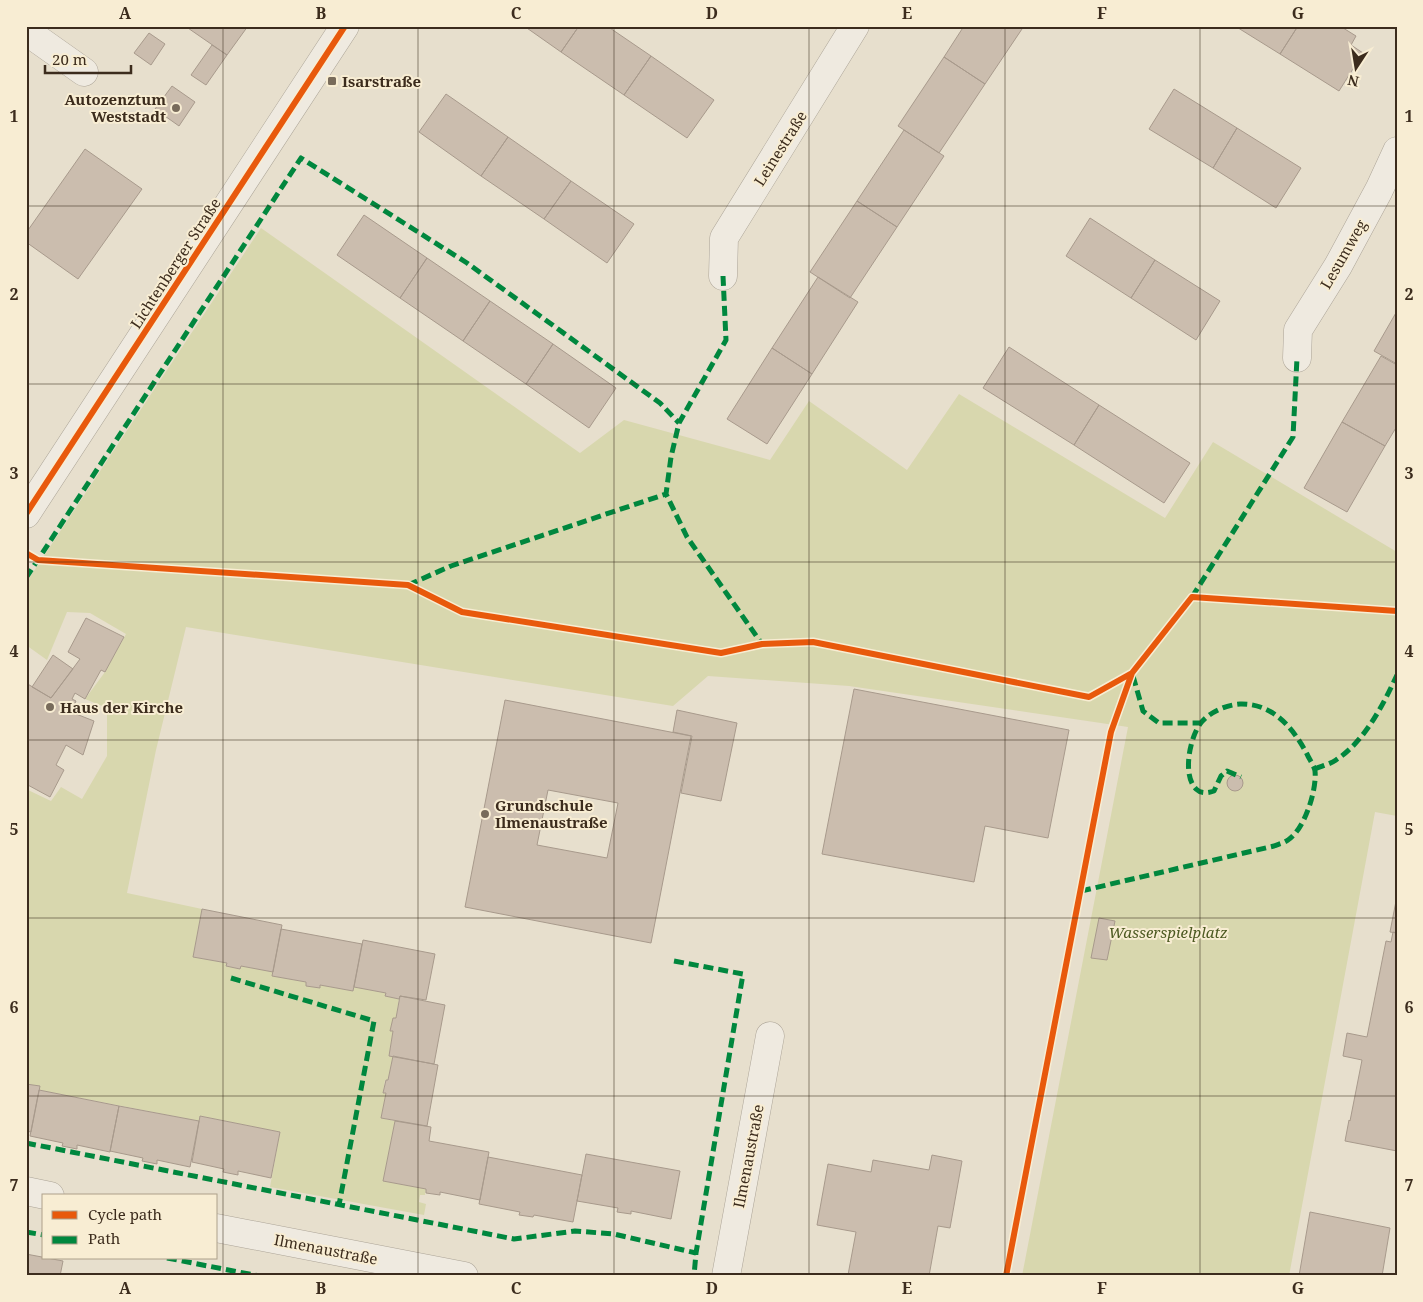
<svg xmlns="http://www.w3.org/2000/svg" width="1423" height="1302" font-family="'Noto Serif',serif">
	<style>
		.green { fill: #d8d7ae }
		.building { fill: #cbbdae; stroke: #a89a8c; fill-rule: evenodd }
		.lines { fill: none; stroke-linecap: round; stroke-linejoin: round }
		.minor-casing { stroke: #aca497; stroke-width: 29 }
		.tertiary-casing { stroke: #aca497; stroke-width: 29 }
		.minor { stroke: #efeae0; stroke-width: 28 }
		.tertiary { stroke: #efeae0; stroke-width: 28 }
		.quiet { stroke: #00873e; stroke-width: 5; stroke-dasharray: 10 5; stroke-linecap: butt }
		.cycleway-casing { stroke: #f8edd3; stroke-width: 9 }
		.cycleway { stroke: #e8590c; stroke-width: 6 }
		.grid { fill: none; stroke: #3c2c1d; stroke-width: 1; stroke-opacity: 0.55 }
		.poi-dot { fill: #786b5b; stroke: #f8edd3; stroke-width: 2 }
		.labels { text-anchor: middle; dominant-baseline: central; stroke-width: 4; stroke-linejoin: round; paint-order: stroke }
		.poi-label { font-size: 15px; font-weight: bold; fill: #3c2c1d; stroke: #f8edd3; text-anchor: start }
		.street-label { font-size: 15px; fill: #3c2c1d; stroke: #f8edd3 }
		.park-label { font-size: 15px; font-style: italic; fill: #4d5a22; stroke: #f8edd3 }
		.neatline { fill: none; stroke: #3c2c1d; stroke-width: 2 }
		.grid-label { font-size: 16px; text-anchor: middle; font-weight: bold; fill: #3c2c1d }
	</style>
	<rect width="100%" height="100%" fill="#e7dfcd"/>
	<path class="green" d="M261,228L580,453L624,420L770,460L809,401L907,470L959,394L1165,518L1213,442L1397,552V816L1375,812L1289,1276H1022L1128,727L849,686L708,676L673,706L186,627L156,750L127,893L202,909L193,957L227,963L226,966L240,969L241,966L273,972V976L306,982V986L319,988L320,985L353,991L354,987L386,993L385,996L399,999L396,1018H393L391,1031H393L389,1055L393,1056L388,1080H385L383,1093H386L381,1118L395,1121L383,1181L426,1189L425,1195H420L419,1202L426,1204L424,1215L270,1187L280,1132L201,1116L199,1121L39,1090V1086L26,1084V793L28,790L51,801L61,787L82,799L107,756V708L85,699L105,672L126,634L90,613L67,612L47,660L26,645V583Z"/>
	<path class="building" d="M185,26H248L227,55Z
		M524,26H579L561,52Z
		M579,26H607L651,56L624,95L561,52Z
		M964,26H1024L985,84L944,57Z
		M1235,26H1298L1280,54Z
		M1298,26H1340L1356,36L1351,45L1363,53L1339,91L1280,54Z
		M149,33L165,44L151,65L134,53Z
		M212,45L227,55L206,85L191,75Z
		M651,56L714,100L687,138L624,95Z
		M944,57L985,84L939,153L898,126Z
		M172,86L195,102L179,126L155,109Z
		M1174,89L1237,128L1213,168L1149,129Z
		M446,94L508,137L481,176L419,132Z
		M1237,128L1301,168L1276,208L1213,168Z
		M904,130L944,156L897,227L857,201Z
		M508,137L571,181L544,219L481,176Z
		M85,149L142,189L78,279L26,242V233Z
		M571,181L634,224L607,263L544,219Z
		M857,201L897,227L850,298L810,272Z
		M364,215L427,258L400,298L337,255Z
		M1090,218L1155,260L1131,298L1066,256Z
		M427,258L490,301L463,341L400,298Z
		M1155,260L1220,301L1196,340L1131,298Z
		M818,277L858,302L812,374L772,348Z
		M490,301L553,344L526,384L463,341Z
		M1397,311V364L1374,351Z
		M553,344L616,388L589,428L526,384Z
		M1009,347L1099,405L1074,445L983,388Z
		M772,348L812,374L767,444L727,419Z
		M1381,356L1397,365V426L1385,446L1342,422Z
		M1099,405L1190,463L1164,503L1074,445Z
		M1342,422L1385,446L1347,512L1304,488Z
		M86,618L124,637L105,672L101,670L85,699L75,693L72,699L76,701L71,712L94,721L83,755L66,745L56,765L64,770L50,797L26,784V683L51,698L80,659L68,652Z
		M53,655L73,669L51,698L32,687Z
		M854,689L1069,730L1048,838L985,826L974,882L822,854Z
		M505,700L691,736L651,943L465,907ZM548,790L618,803L607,858L537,845Z
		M677,710L737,723L721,801L681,793L692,736L673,732Z
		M1227 783a8 8 0 1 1 16 0a8 8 0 1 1-16 0Z
		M1397,896V933L1390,932Z
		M202,909L282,925L273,972L241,966L240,969L226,966L227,963L193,957Z
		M1099,918L1115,921L1107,960L1091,958Z
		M281,929L362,944L353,991L320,985V988L306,986V982L272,976Z
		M1393,932L1397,933V1151L1345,1141L1349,1120L1350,1121L1362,1060L1343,1056L1347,1033L1367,1037L1386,941L1391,942Z
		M363,940L435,954L426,1000L400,996L399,999L385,996L386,993L354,987Z
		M400,996L445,1005L434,1064L389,1056L393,1031H390L393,1018H396Z
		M393,1056L438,1065L427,1126L381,1118L386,1093H383L386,1080H388Z
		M26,1084L40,1086L31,1132L26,1131Z
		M39,1090L119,1106L110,1152L77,1145V1149L62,1146L63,1143L30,1136Z
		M119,1106L199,1121L190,1167L157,1160V1164L142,1161L143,1158L110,1151Z
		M200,1116L280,1132L271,1178L238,1171V1175L223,1172L224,1169L192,1162Z
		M395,1121L431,1127L429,1141L489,1152L480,1200L440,1192V1195L426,1193V1189L383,1181Z
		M586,1154L680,1171L671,1219L631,1211V1214L617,1212L618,1208L577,1201Z
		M932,1155L962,1161L950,1228L938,1226L929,1276L848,1275L856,1232L817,1225L828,1164L871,1172L873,1160L929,1170Z
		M488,1157L582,1175L573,1222L534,1215L533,1217L519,1215L520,1212L479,1204Z
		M1310,1212L1390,1228L1382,1276H1299Z
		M26,1254L63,1261L60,1276H26Z"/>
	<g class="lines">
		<g class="minor-casing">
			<path id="minor" d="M26,31L84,72
				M723,276L724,238L855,26
				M1297,358L1298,330L1338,266L1379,190L1397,151
				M26,1191L50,1196
				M216,1228L464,1276
				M726,1276L770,1036"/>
		</g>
		<g class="tertiary-casing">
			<path id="tertiary" d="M26,514L345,26"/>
		</g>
		<use href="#minor" class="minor"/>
		<use href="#tertiary" class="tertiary"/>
		<path class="quiet" d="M723,276L726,340L679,423L671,457L666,494L687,537L762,644
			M26,578L301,158L467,263L660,403L679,423
			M408,585L451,566L666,494
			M1192,597L1293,437L1297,358
			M1133,676L1143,711L1159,723H1201
			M1315,769C1322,766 1330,764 1336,760C1365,741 1383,705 1397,675
			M1081,891L1274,846C1279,844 1284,843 1288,840C1305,829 1317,789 1315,771C1314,765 1309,759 1307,754C1293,728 1273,703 1240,704C1226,705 1209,712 1200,724C1190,738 1182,775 1196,789C1201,794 1208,793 1214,791L1221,776L1227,771L1241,777
			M674,961L743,974L696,1253L694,1276
			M231,978L374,1021L339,1205
			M26,1143L514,1239L575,1231L614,1234L696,1253
			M26,1232L44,1235
			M167,1258L259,1276"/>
		<g class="cycleway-casing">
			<path id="cycleway" d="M26,514L345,26
				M26,553L38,560L408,585L462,612L721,653L762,644L813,642L1089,697L1132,673L1192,597L1397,611
				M1006,1276L1111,732L1132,673"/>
		</g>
		<use href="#cycleway" class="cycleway"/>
	</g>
	<path class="grid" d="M223,26V1276M418,26V1276M614,26V1276M809,26V1276M1005,26V1276M1200,26V1276M26,206H1397M26,384H1397M26,562H1397M26,740H1397M26,918H1397M26,1096H1397"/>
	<g class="poi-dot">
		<rect x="327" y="76" width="10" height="10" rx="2.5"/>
		<circle cx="176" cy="108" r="5"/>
		<circle cx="50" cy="707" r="5"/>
		<circle cx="485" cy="814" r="5"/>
	</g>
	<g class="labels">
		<g class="poi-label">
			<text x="342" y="81">Isarstraße</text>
			<text x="166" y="99" text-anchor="end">Autozenztum<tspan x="166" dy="17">Weststadt</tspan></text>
			<text x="60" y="707">Haus der Kirche</text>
			<text x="495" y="805">Grundschule<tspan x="495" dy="17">Ilmenaustraße</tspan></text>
		</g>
		<g class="street-label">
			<text transform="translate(780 148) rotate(-58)">Leinestraße</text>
			<text transform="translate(1343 254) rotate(-60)">Lesumweg</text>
			<text transform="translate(175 263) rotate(-57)">Lichtenberger Straße</text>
			<text transform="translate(748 1156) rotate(-79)">Ilmenaustraße</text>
			<text transform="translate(326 1249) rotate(11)">Ilmenaustraße</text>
		</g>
		<g class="park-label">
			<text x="1168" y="932">Wasserspielplatz</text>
		</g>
	</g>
	<rect width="1423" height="1302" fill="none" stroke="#f8edd3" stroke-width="55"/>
	<rect x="42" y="1194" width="175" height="65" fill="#f8edd3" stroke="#ada08a"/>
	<rect x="52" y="1211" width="25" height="8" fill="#e8590c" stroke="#ada08a"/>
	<text x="88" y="1220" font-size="15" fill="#3c2c1d">Cycle path</text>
	<rect x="52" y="1236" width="25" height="8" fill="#00873e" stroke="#ada08a"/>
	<text x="88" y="1244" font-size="15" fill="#3c2c1d">Path</text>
	<g transform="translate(1356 68) rotate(192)" stroke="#f8edd3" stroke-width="4" paint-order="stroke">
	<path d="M0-4L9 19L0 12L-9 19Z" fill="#3c2c1d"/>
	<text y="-8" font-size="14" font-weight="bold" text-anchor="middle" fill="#3c2c1d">N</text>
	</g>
	<path d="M45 65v8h86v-8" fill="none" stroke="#3c2c1d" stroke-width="2.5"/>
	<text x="52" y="65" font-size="15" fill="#3c2c1d" stroke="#f8edd3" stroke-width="4" paint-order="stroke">20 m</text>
	<rect x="28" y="28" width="1368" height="1246" class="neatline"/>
	<g class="grid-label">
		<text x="125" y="19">A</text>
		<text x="321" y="19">B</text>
		<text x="516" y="19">C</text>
		<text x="712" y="19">D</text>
		<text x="907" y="19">E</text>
		<text x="1102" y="19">F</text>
		<text x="1298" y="19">G</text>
		<text x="14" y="122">1</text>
		<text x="1409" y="122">1</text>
		<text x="14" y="300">2</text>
		<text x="1409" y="300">2</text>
		<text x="14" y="479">3</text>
		<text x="1409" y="479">3</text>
		<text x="14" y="657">4</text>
		<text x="1409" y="657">4</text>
		<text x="14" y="835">5</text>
		<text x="1409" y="835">5</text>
		<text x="14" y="1013">6</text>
		<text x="1409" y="1013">6</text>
		<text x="14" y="1191">7</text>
		<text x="1409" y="1191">7</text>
		<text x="125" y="1294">A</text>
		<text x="321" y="1294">B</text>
		<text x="516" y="1294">C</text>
		<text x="712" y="1294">D</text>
		<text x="907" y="1294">E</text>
		<text x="1102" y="1294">F</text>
		<text x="1298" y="1294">G</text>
	</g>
</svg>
